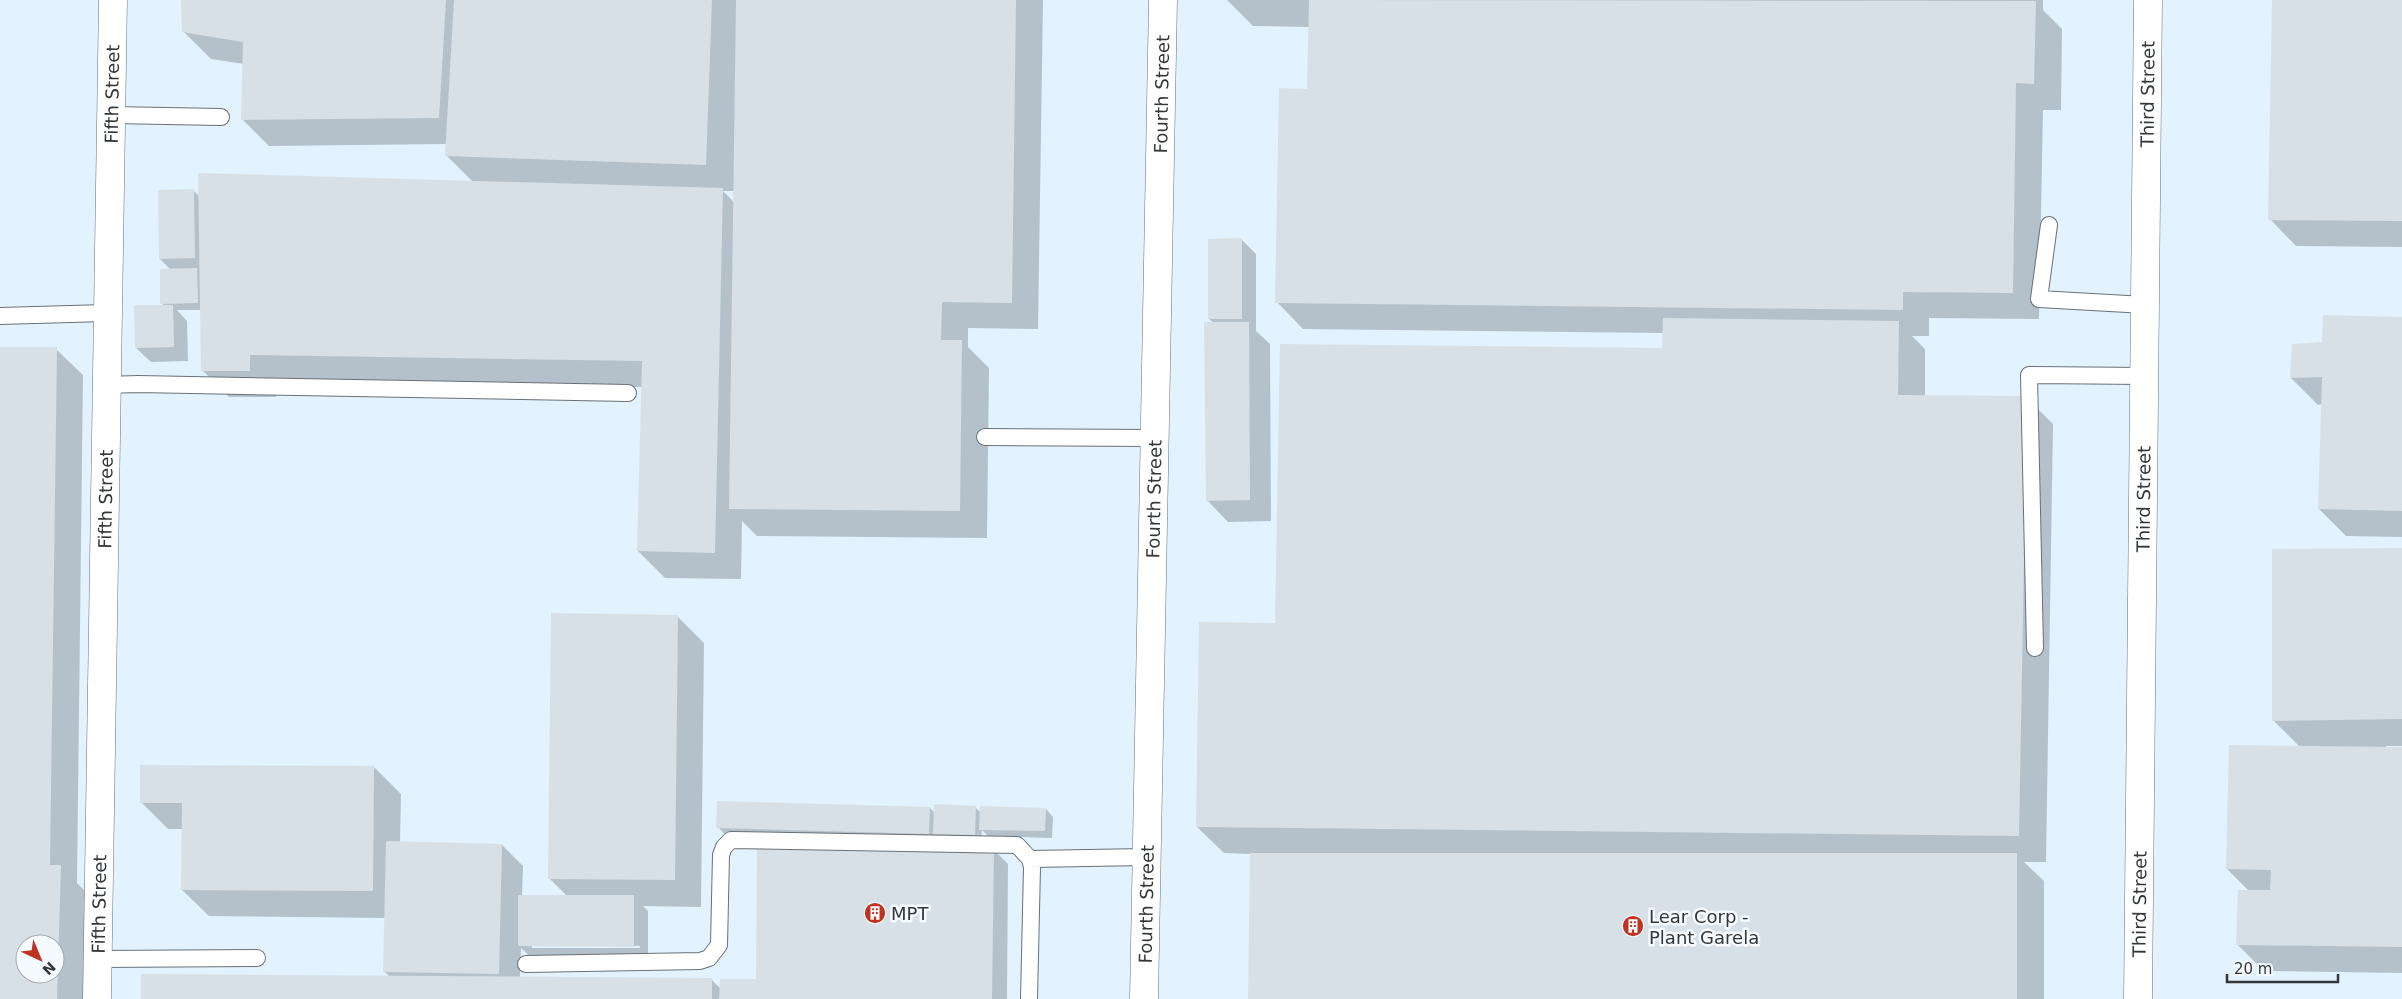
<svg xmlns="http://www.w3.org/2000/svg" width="2402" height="999" font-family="'DejaVu Sans',sans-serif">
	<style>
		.built { fill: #e2f2fe; fill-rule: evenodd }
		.shadow { fill: #0003; fill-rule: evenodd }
		.building { fill: #d7e0e7; fill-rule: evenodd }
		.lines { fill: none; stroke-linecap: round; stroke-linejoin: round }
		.lane-casing { stroke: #697177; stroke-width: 18 }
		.street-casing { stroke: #697177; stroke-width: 29 }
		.lane { stroke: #fff; stroke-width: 16 }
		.street { stroke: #fff; stroke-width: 28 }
		.labels { text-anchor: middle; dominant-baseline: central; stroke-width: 5; stroke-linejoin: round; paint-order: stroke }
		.street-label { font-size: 18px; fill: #34373a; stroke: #f5faff }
		.poi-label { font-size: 18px; fill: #34373a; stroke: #f5faff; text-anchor: start }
	</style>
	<rect width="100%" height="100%" fill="#f5faff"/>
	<path class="built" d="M0,0H2402V999H0ZM25,944H55V974H25Z"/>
	<path class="shadow" d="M183,0H1043L1038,329L968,328V347L989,368L987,538L757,536L742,521L741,579L665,578L638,551L642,387L276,381V397H229L202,370L201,310H177L187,321L188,361L151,362L136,348L164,306L162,303L171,270L160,259L193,190L200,197L473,182L446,155L447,144L269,146L242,119L244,64L211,59L184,32ZM723,191H735L734,202Z
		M1227,0H2043V10L2062,29L2061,110H2043L2039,319L1929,318V336H1912L1925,349V396L2026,397L2053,424L2046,862H2024L2044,881V999H1249L1251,854L1224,853L1197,827L1276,624L1663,349L1664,333L1303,329L1277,302L1308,90L1310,27L1253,26Z
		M2273,0H2402V247L2296,246L2270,219Z
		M1242,240L1256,254V331L1270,344L1271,521L1228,522L1207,500L1214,323L1209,319Z
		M2402,318V537L2346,536L2319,509L2322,404L2318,405L2291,378L2324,343Z
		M0,348L56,349L83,375L77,883L87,893L84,999H0ZM25,944H55V974H25Z
		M2402,549V746H2386V748L2402,749V973L2264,971L2237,944L2249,891L2227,869L2300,747L2273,720Z
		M677,616L704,643L701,907L643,906L648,911V961L534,960L521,948L520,978L712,980L721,989L757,980L910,849L732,842L718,827L930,808L935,813L975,807L981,813L1046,809L1053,817L1052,838L988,836L982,830L981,842L993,849L1008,864L1007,999H142L390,977L384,971L386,918L209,916L182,890L183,829H168L141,802L374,767L401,794L400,843L502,845L523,866L522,896H567L550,879ZM532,945L640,946V948H532Z"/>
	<path class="building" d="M181,0H446L439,118L241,120L243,42L182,32Z
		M454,0H712L706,165L445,156Z
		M736,0H1016L1012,303L942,302L941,340H962L960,511L729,509Z
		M1309,0L2036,1L2034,84L2016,83L2013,293L1903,292V310L1275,303L1279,88L1307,89Z
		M2272,0H2402V221L2268,220Z
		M198,173L723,188L715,553L637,551L642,361L250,355V371H201Z
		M194,189L195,258L159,259L158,190Z
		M1242,238V319H1208V239Z
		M197,268L198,303L160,304V269Z
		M134,305H173L174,347L135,348Z
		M2323,315L2402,317V511L2318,509L2322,377L2290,378L2292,344L2322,342Z
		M1663,318L1899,321L1898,395L2027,396L2019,836L1196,827L1199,622L1275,623L1280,344L1662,348Z
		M1204,322H1249L1250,500L1206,501Z
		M0,347H57L50,865H61L57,999H0ZM25,944H55V974H25Z
		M2402,548V719L2272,721V549Z
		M551,613L678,615L675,880L548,879Z
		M2229,745L2402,747V947L2236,945L2238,890H2270L2271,870L2226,869Z
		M140,765L374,766L373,891L181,890L182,803H140Z
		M717,801L930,807L929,834L716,828Z
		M934,804L976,806L975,835L933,834Z
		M980,806L1046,808L1045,831L979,830Z
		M386,841L502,844L499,974L383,972Z
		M757,848H994L992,999H719L720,979H756Z
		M1250,853H2017V999H1248Z
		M518,895H634V947L518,946Z
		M141,974L712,978V999H141Z"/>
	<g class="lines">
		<g class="lane-casing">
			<path id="lane" d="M111,115L221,117
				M2049,225L2039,299L2145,305
				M0,316L106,313
				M105,385L138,384L628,393
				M985,437L1155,438
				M2035,648L2029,375L2145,376
				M1030,859L1146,857
				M97,959L257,958
				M526,964L700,961L709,958L719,945L721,855L724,847L731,840L1017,845L1030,859L1032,867L1029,999"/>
		</g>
		<g class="street-casing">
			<g id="street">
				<path id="s1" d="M97,999L113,0"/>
				<path id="s2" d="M1144,999L1163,0"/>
				<path id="s3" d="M2138,999L2148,0"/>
			</g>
		</g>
		<use href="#lane" class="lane"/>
		<use href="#street" class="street"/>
	</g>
	<defs>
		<g id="building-disc" transform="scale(1.125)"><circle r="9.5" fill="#bf3321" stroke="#f5faff"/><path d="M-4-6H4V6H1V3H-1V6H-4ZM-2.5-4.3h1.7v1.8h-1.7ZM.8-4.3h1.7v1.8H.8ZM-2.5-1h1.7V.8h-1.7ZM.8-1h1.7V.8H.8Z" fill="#fff"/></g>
	</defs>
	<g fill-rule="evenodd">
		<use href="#building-disc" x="875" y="913"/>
		<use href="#building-disc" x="1633" y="926"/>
	</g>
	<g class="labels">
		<g class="street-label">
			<text stroke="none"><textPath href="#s1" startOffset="905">Fifth Street</textPath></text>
			<text stroke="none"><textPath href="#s2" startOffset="905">Fourth Street</textPath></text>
			<text stroke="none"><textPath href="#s3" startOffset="905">Third Street</textPath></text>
			<text stroke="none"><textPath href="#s1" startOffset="500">Fifth Street</textPath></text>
			<text stroke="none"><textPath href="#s2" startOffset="500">Fourth Street</textPath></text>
			<text stroke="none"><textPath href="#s3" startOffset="500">Third Street</textPath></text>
			<text stroke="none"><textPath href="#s1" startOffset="95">Fifth Street</textPath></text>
			<text stroke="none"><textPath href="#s2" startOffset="95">Fourth Street</textPath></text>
			<text stroke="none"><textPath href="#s3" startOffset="95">Third Street</textPath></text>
		</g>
		<g class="poi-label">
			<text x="891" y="913">MPT</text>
			<text x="1649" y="916">Lear Corp -<tspan x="1649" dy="21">Plant Garela</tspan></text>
		</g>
	</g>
	<g transform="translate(40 959) rotate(136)"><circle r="24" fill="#f5faff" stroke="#a8acb0"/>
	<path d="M0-4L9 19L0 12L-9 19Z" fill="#bf3321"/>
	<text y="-8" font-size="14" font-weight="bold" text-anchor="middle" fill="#34373a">N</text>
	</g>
	<path d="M2227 974v8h111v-8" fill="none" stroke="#34373a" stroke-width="2.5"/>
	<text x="2234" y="974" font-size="15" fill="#34373a" stroke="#f5faff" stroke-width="4" paint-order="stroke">20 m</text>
</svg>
